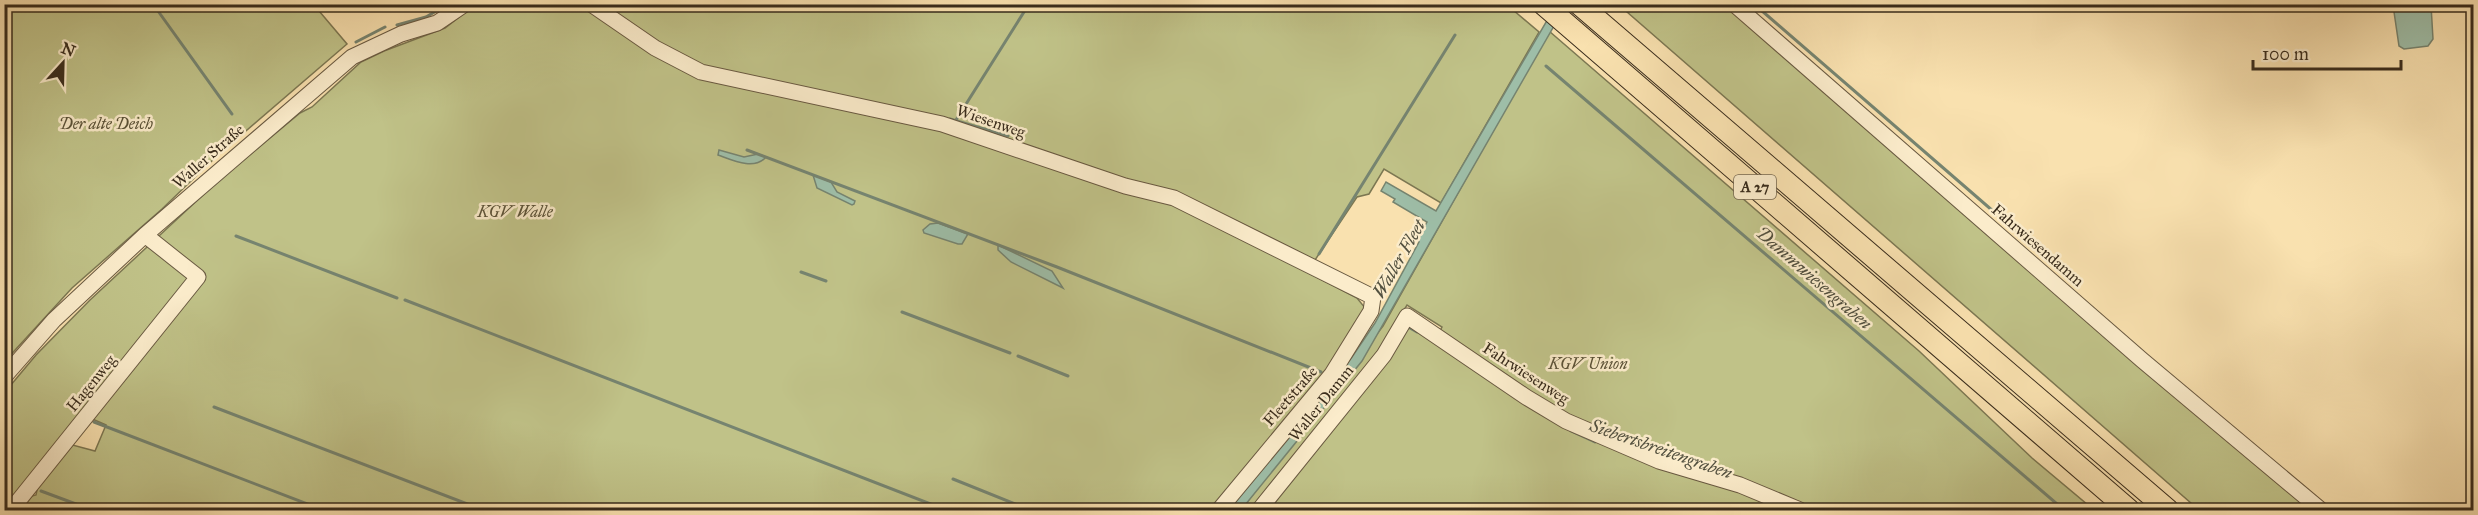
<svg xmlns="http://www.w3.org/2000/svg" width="2478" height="515" font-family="'IM FELL Great Primer',serif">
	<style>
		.green { fill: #c0c288; stroke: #7c7752; stroke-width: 1.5 }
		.water { fill: #9ebea8; stroke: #768470; stroke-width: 1.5 }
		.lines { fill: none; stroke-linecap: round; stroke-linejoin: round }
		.stream { stroke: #768470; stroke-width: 3 }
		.minor-casing { stroke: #695941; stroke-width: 17 }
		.highway-casing { stroke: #392c1c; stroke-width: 23 }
		.minor { stroke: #fbeccb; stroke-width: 15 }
		.highway { stroke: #f9e1af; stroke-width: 21 }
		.labels { text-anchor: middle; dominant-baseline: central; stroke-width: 5; stroke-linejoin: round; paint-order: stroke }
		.shield { fill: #fbeccb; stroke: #736650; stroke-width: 1.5 }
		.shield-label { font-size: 15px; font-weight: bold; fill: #392c1c }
		.street-label { font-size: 16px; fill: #392c1c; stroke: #fbeccb }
		.park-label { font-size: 16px; font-style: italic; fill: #5b5237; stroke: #fbeccb }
		.water-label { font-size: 18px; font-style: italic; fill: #52503f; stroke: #fbeccb }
	</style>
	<rect width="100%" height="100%" fill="#f9e1af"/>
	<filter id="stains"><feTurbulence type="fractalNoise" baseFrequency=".00333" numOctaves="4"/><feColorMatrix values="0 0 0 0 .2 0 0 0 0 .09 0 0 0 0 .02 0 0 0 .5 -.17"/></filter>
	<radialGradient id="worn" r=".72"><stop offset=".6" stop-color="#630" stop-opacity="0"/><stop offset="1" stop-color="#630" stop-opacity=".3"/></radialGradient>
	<path class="green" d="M1506,4L1539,32L1441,203L1384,169L1369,194L1357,197L1307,272L1357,298L1366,309L1329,371L1211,510H20L32,496L36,495L38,485L69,444L95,451L106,425L83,415L5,510V392L36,355L90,300L217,182L300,113L312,107L361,62L384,51L445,28L475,5Z
		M4,5H314L347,44L218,155L162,209L72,288L5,361Z
		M1619,5H1743C1929,177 2115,347 2310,510H2199Z
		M1549,31L1919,351L2032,458L2094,510H1265C1313,448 1367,392 1409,325L1435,340L1442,327L1407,305L1383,345L1252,510H1241L1383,326Z"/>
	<path class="water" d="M1556,5H1566L1362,361L1241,510H1228L1352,357L1375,323L1419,242L1417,240L1427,222L1393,202L1395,199L1381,191L1386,182L1436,211Z
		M2393,5H2431L2433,39L2428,46L2404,49L2399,46Z
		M719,150L744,157L758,154L766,157C754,171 732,160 718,155Z
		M813,175L831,182L837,192L855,201L854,204L852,205L817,188Z
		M938,223L968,234L962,244H958L924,233L923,230L930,224Z
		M998,245L1052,271L1063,288L1011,262L998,250Z"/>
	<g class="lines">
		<path class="stream" d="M153,4L232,114
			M1754,4L2023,237
			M397,25L426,17L448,4
			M356,42L385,27
			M1546,66L2064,510
			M950,119L1008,136
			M956,120L1029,4
			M747,150L1057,267L1321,372
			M236,236L397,298
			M1319,254L1455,35
			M801,272L826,281
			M405,300L946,510
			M902,312L1010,353
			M1410,328L1417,332
			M1018,356L1068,376
			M214,407L483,510
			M94,422L323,510
			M1571,431L1595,442
			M953,479L1030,510
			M41,491L92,510"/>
		<g class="minor-casing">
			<path id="minor" d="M591,4L655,48L701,72L942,124L1125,186L1174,198L1373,297L1371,311L1332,374L1219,510
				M1734,4L2142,360L2321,510
				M4,377L54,320L145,235L352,57L401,34L437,23L465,4
				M11,510L198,277L145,235
				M1259,510L1384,355L1407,316L1526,397L1566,421L1659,461L1740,485L1800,510"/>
		</g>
		<g class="highway-casing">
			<path id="highway" d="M1543,4L2129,510
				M1579,4L2168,510"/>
		</g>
		<use href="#minor" class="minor"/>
		<use href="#highway" class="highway"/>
	</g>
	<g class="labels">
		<rect class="shield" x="1734" y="175" width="42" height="24" rx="4.5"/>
		<g class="shield-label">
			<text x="1755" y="187">A 27</text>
		</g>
		<g class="street-label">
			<text transform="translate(991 121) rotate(19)">Wiesenweg</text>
			<text transform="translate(208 156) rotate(-41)">Waller Straße</text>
			<text transform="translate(2038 245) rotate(41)">Fahrwiesendamm</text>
			<text transform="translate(1526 373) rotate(33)">Fahrwiesenweg</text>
			<text transform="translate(91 383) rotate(-51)">Hagenweg</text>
			<text transform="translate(1290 396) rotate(-49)">Fleetstraße</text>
			<text transform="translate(1321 403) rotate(-51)">Waller Damm</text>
		</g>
		<g class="park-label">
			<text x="106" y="123">Der alte Deich</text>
			<text x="515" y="211">KGV Walle</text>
			<text x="1588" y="363">KGV Union</text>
		</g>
		<g class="water-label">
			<text transform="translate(1399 259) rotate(-60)">Waller Fleet</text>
			<text transform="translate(1814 278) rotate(41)">Dammwiesengraben</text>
			<text transform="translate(1661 449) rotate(19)">Siebertsbreitengraben</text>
		</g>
	</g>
	<rect width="2478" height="515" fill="none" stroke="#f9e1af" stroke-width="24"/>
	<rect x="6" y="6" width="2466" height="503" fill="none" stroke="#392c1c" stroke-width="3"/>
	<rect x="12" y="12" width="2454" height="491" fill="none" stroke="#392c1c" stroke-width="1.5"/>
	<g transform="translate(63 63) rotate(22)" stroke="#fbeccb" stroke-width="4.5" paint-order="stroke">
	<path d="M0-4.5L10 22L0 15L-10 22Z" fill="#392c1c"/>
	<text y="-9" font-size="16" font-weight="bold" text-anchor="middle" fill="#392c1c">N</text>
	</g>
	<path d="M2253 60v9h148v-9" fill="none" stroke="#392c1c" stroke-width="3"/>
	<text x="2262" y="60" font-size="18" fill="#392c1c" stroke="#fbeccb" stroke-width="4.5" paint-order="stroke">100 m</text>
	<rect width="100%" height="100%" filter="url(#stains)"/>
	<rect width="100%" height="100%" fill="url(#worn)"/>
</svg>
